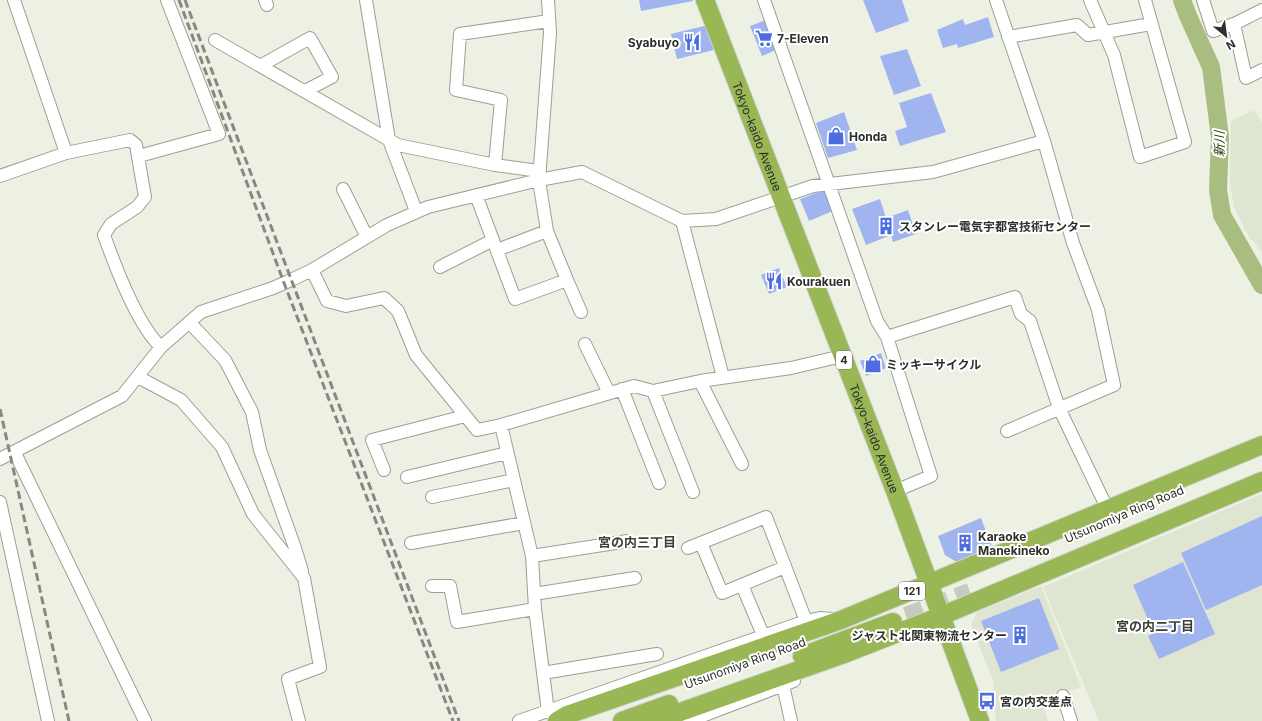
<svg xmlns="http://www.w3.org/2000/svg" width="1262" height="721" font-family="Inter,'Noto Sans JP',sans-serif">
	<style>
		.built { fill: #dee5d1 }
		.lines { fill: none; stroke-linecap: round; stroke-linejoin: round }
		.river { stroke: #a8bd7f; stroke-width: 18 }
		.building { fill: #a0b5f0 }
		.highway-tunnel { stroke: #c6cabf; stroke-width: 18; stroke-dasharray: 18 9; stroke-linecap: butt }
		.minor-casing { stroke: #9ba094; stroke-width: 14 }
		.highway-casing { stroke: #d1d1d0; stroke-width: 20 }
		.minor { stroke: #fff; stroke-width: 12 }
		.highway { stroke: #99b754; stroke-width: 18 }
		.rail { stroke: #868980; stroke-width: 3; stroke-dasharray: 8 4; stroke-linecap: butt }
		.labels { text-anchor: middle; dominant-baseline: central; stroke-width: 4; stroke-linejoin: round; paint-order: stroke }
		.shield { fill: #fff; stroke: #6c6d6a; stroke-width: 1 }
		.shield-label { font-size: 11px; font-weight: bold; fill: #2d2f2a }
		.poi-label { font-size: 12px; font-weight: bold; fill: #2d2f2a; stroke: #fff; text-anchor: start }
		.street-label { font-size: 12px; fill: #2d2f2a; stroke: #fff }
		.water-label { font-size: 13px; font-style: italic; fill: #323f11; stroke: #fff }
		.neighbourhood-label { font-size: 13px; font-weight: bold; fill: #3a3e34; stroke: #fff }
	</style>
	<rect width="100%" height="100%" fill="#ecf1e4"/>
	<path class="built" d="M1254,110L1262,122V252L1249,237L1234,207L1230,183L1231,121Z
		M1262,494V721H1099L1043,587Z
		M1041,586L1081,687L1041,699L1048,721H996L993,681L971,625L976,613Z"/>
	<g class="lines">
		<path class="river" d="M1182,0L1188,16L1211,67L1220,137L1218,190L1222,215L1262,285"/>
	</g>
	<path class="building" d="M639,0H693V1L641,11Z
		M863,0H902L909,21L876,33Z
		M988,17L994,37L958,48L957,44L943,48L937,30L963,19L965,25Z
		M766,20L778,49L762,56L750,26Z
		M708,25L714,50L677,59L671,34Z
		M907,49L921,86L894,95L880,56Z
		M931,93L946,132L900,146L895,131L907,127L899,103Z
		M844,112L857,150L828,158L816,123Z
		M827,189L835,210L809,221L800,199Z
		M880,199L886,218L908,210L916,234L893,242L891,235L866,245L852,209Z
		M779,268L787,287L769,294L761,275Z
		M881,353L886,368L866,376L860,361Z
		M1262,516V585L1206,610L1181,553Z
		M981,518L993,550L960,564L945,555L938,536Z
		M1183,562L1215,634L1159,659L1148,636L1154,633L1133,585Z
		M1039,598L1059,649L1001,672L981,621Z"/>
	<g class="lines">
		<path class="highway-tunnel" d="M906,616L970,592"/>
		<g class="minor-casing">
			<path id="minor" d="M14,0L66,153
				M265,0L267,5
				M366,0L389,140L416,211
				M548,0L550,33L539,180L547,231L567,280
				M764,0L877,321L887,337L931,476L895,491
				M996,0L1044,141L1073,243L1098,310L1114,385L1007,431
				M1090,0L1114,55L1140,157L1185,142L1145,0
				M1203,0L1213,31L1234,24
				M1262,10L1234,24L1246,78L1262,70
				M1008,37L1077,25L1088,35L1151,24
				M215,40L398,145L495,165L539,171
				M260,66L310,38L332,77L305,91
				M139,156L219,134L167,0
				M495,165L501,100L456,90L460,34L549,21
				M0,176L66,153L130,140L136,145L145,197L137,207L111,224L104,235C115,266 138,326 161,347
				M343,189L367,237
				M476,195L515,299L567,280L581,312
				M682,221L723,377
				M497,250L547,231
				M440,267L493,240
				M312,270L327,301L346,306L384,298L398,311L416,355L477,430L501,425L634,386L653,391L700,381L791,368L842,356
				M189,322L225,360L252,412L260,450L295,548L302,571
				M887,337L1015,297L1021,314L1030,321L1059,408L1108,510
				M585,344L609,393
				M138,377L181,400L222,447L253,514L304,578L320,667L288,679L299,721
				M700,381L742,464
				M622,389L659,483
				M653,391L693,492
				M501,425L532,556L535,609L548,712
				M15,453L145,721
				M0,459L122,396L161,347L201,312L273,288L291,280L312,270L387,225L428,207L539,180L582,172L682,221L716,219L813,186L933,172L1044,141
				M384,470L372,440L465,416
				M407,477L507,453
				M432,497L514,480
				M0,502L48,721
				M411,543L524,523
				M701,543L722,593L785,567
				M688,548L766,517L806,621
				M532,556L628,541
				M742,585L763,635
				M432,586H450L457,622L535,609
				M534,594L635,578
				M543,673L657,654
				M783,685L791,721
				M1063,696L1071,721
				M519,721L806,621L820,618L832,619
				M689,721L794,681"/>
		</g>
		<g class="highway-casing">
			<g id="highway">
				<path id="s1" d="M705,0L895,491L980,721"/>
				<path d="M802,656L893,622"/>
				<path d="M557,721L567,715L841,620L1262,445"/>
				<path d="M622,721L669,704"/>
				<path d="M655,721L844,654L941,616L1262,481"/>
			</g>
		</g>
		<use href="#minor" class="minor"/>
		<use href="#highway" class="highway"/>
		<path class="rail" d="M179,0L284,283L453,721
			M185,0L459,721
			M0,409L69,721"/>
	</g>
	<defs>
		<g id="supermarket-bare" transform="scale(1.38)"><path d="M-6-5.5h2.5l.6 2H6L4.5 2H-2.5L-4.4-4H-6ZM-1.5 3.2a1.3 1.3 0 1 0 .1 0ZM3 3.2a1.3 1.3 0 1 0 .1 0Z" fill="#4c6ce0" stroke="#fff" stroke-width="2.5" paint-order="stroke"/></g>
		<g id="restaurant-bare" transform="scale(1.38)"><path d="M-5-6h1v4h1v-4h1v4h1v-4h1v5L-1.5 .5V6h-2V.5L-5-1ZM5-6V6H3V1.5H1.5Q1.5-4 5-6Z" fill="#4c6ce0" stroke="#fff" stroke-width="2.5" paint-order="stroke"/></g>
		<g id="shop-bare" transform="scale(1.38)"><path d="M-5-2.5h2.3a2.7 3.5 0 0 1 5.4 0H5L5.5 6h-11ZM-1.5-2.5h3a1.5 2.3 0 0 0-3 0Z" fill="#4c6ce0" stroke="#fff" stroke-width="2.5" paint-order="stroke"/></g>
		<g id="building-bare" transform="scale(1.38)"><path d="M-4-6H4V6H1V3H-1V6H-4ZM-2.5-4.3h1.7v1.8h-1.7ZM.8-4.3h1.7v1.8H.8ZM-2.5-1h1.7V.8h-1.7ZM.8-1h1.7V.8H.8Z" fill="#4c6ce0" stroke="#fff" stroke-width="2.5" paint-order="stroke"/></g>
		<g id="bus-bare" transform="scale(1.38)"><path d="M-5-6H5V4H4V6H2V4H-2V6H-4V4H-5ZM-3.5-4V0h7V-4ZM-3.5 1.2v1.5H-2V1.2ZM2 1.2v1.5H3.5V1.2Z" fill="#4c6ce0" stroke="#fff" stroke-width="2.5" paint-order="stroke"/></g>
	</defs>
	<g fill-rule="evenodd">
		<use href="#supermarket-bare" x="764" y="38"/>
		<use href="#restaurant-bare" x="692" y="42"/>
		<use href="#shop-bare" x="836" y="136"/>
		<use href="#building-bare" x="886" y="226"/>
		<use href="#restaurant-bare" x="774" y="281"/>
		<use href="#shop-bare" x="873" y="364"/>
		<use href="#building-bare" x="965" y="543"/>
		<use href="#building-bare" x="1020" y="635"/>
		<use href="#bus-bare" x="987" y="701"/>
	</g>
	<g class="labels">
		<g class="shield">
			<rect x="836" y="351" width="16" height="18" rx="3"/>
			<rect x="899" y="582" width="26" height="18" rx="3"/>
		</g>
		<g class="shield-label">
			<text x="844" y="360">4</text>
			<text x="912" y="591">121</text>
		</g>
		<g class="poi-label">
			<text x="777" y="38">7-Eleven</text>
			<text x="679" y="42" text-anchor="end">Syabuyo</text>
			<text x="849" y="136">Honda</text>
			<text x="899" y="226">スタンレー電気宇都宮技術センター</text>
			<text x="787" y="281">Kourakuen</text>
			<text x="886" y="364">ミッキーサイクル</text>
			<text x="978" y="536">Karaoke<tspan x="978" dy="14">Manekineko</tspan></text>
			<text x="1007" y="635" text-anchor="end">ジャスト北関東物流センター</text>
			<text x="1000" y="701">宮の内交差点</text>
		</g>
		<g class="street-label">
			<text stroke="none"><textPath href="#s1" startOffset="146">Tokyo-kaido Avenue</textPath></text>
			<text stroke="none"><textPath href="#s1" startOffset="470">Tokyo-kaido Avenue</textPath></text>
			<text transform="translate(1124 514) rotate(-23)">Utsunomiya Ring Road</text>
			<text transform="translate(745 663) rotate(-20)">Utsunomiya Ring Road</text>
		</g>
		<g class="water-label">
			<text transform="translate(1219 144) rotate(-90)">新川</text>
		</g>
		<g class="neighbourhood-label">
			<text x="637" y="542">宮の内三丁目</text>
			<text x="1155" y="626">宮の内二丁目</text>
		</g>
	</g>
	<g transform="translate(1226 36) rotate(151)" stroke="#ffffff" stroke-width="3" paint-order="stroke">
	<path d="M0-3L7 15L0 10L-7 15Z" fill="#2d2f2a"/>
	<text y="-6" font-size="11" font-weight="bold" text-anchor="middle" fill="#2d2f2a">N</text>
	</g>
</svg>
